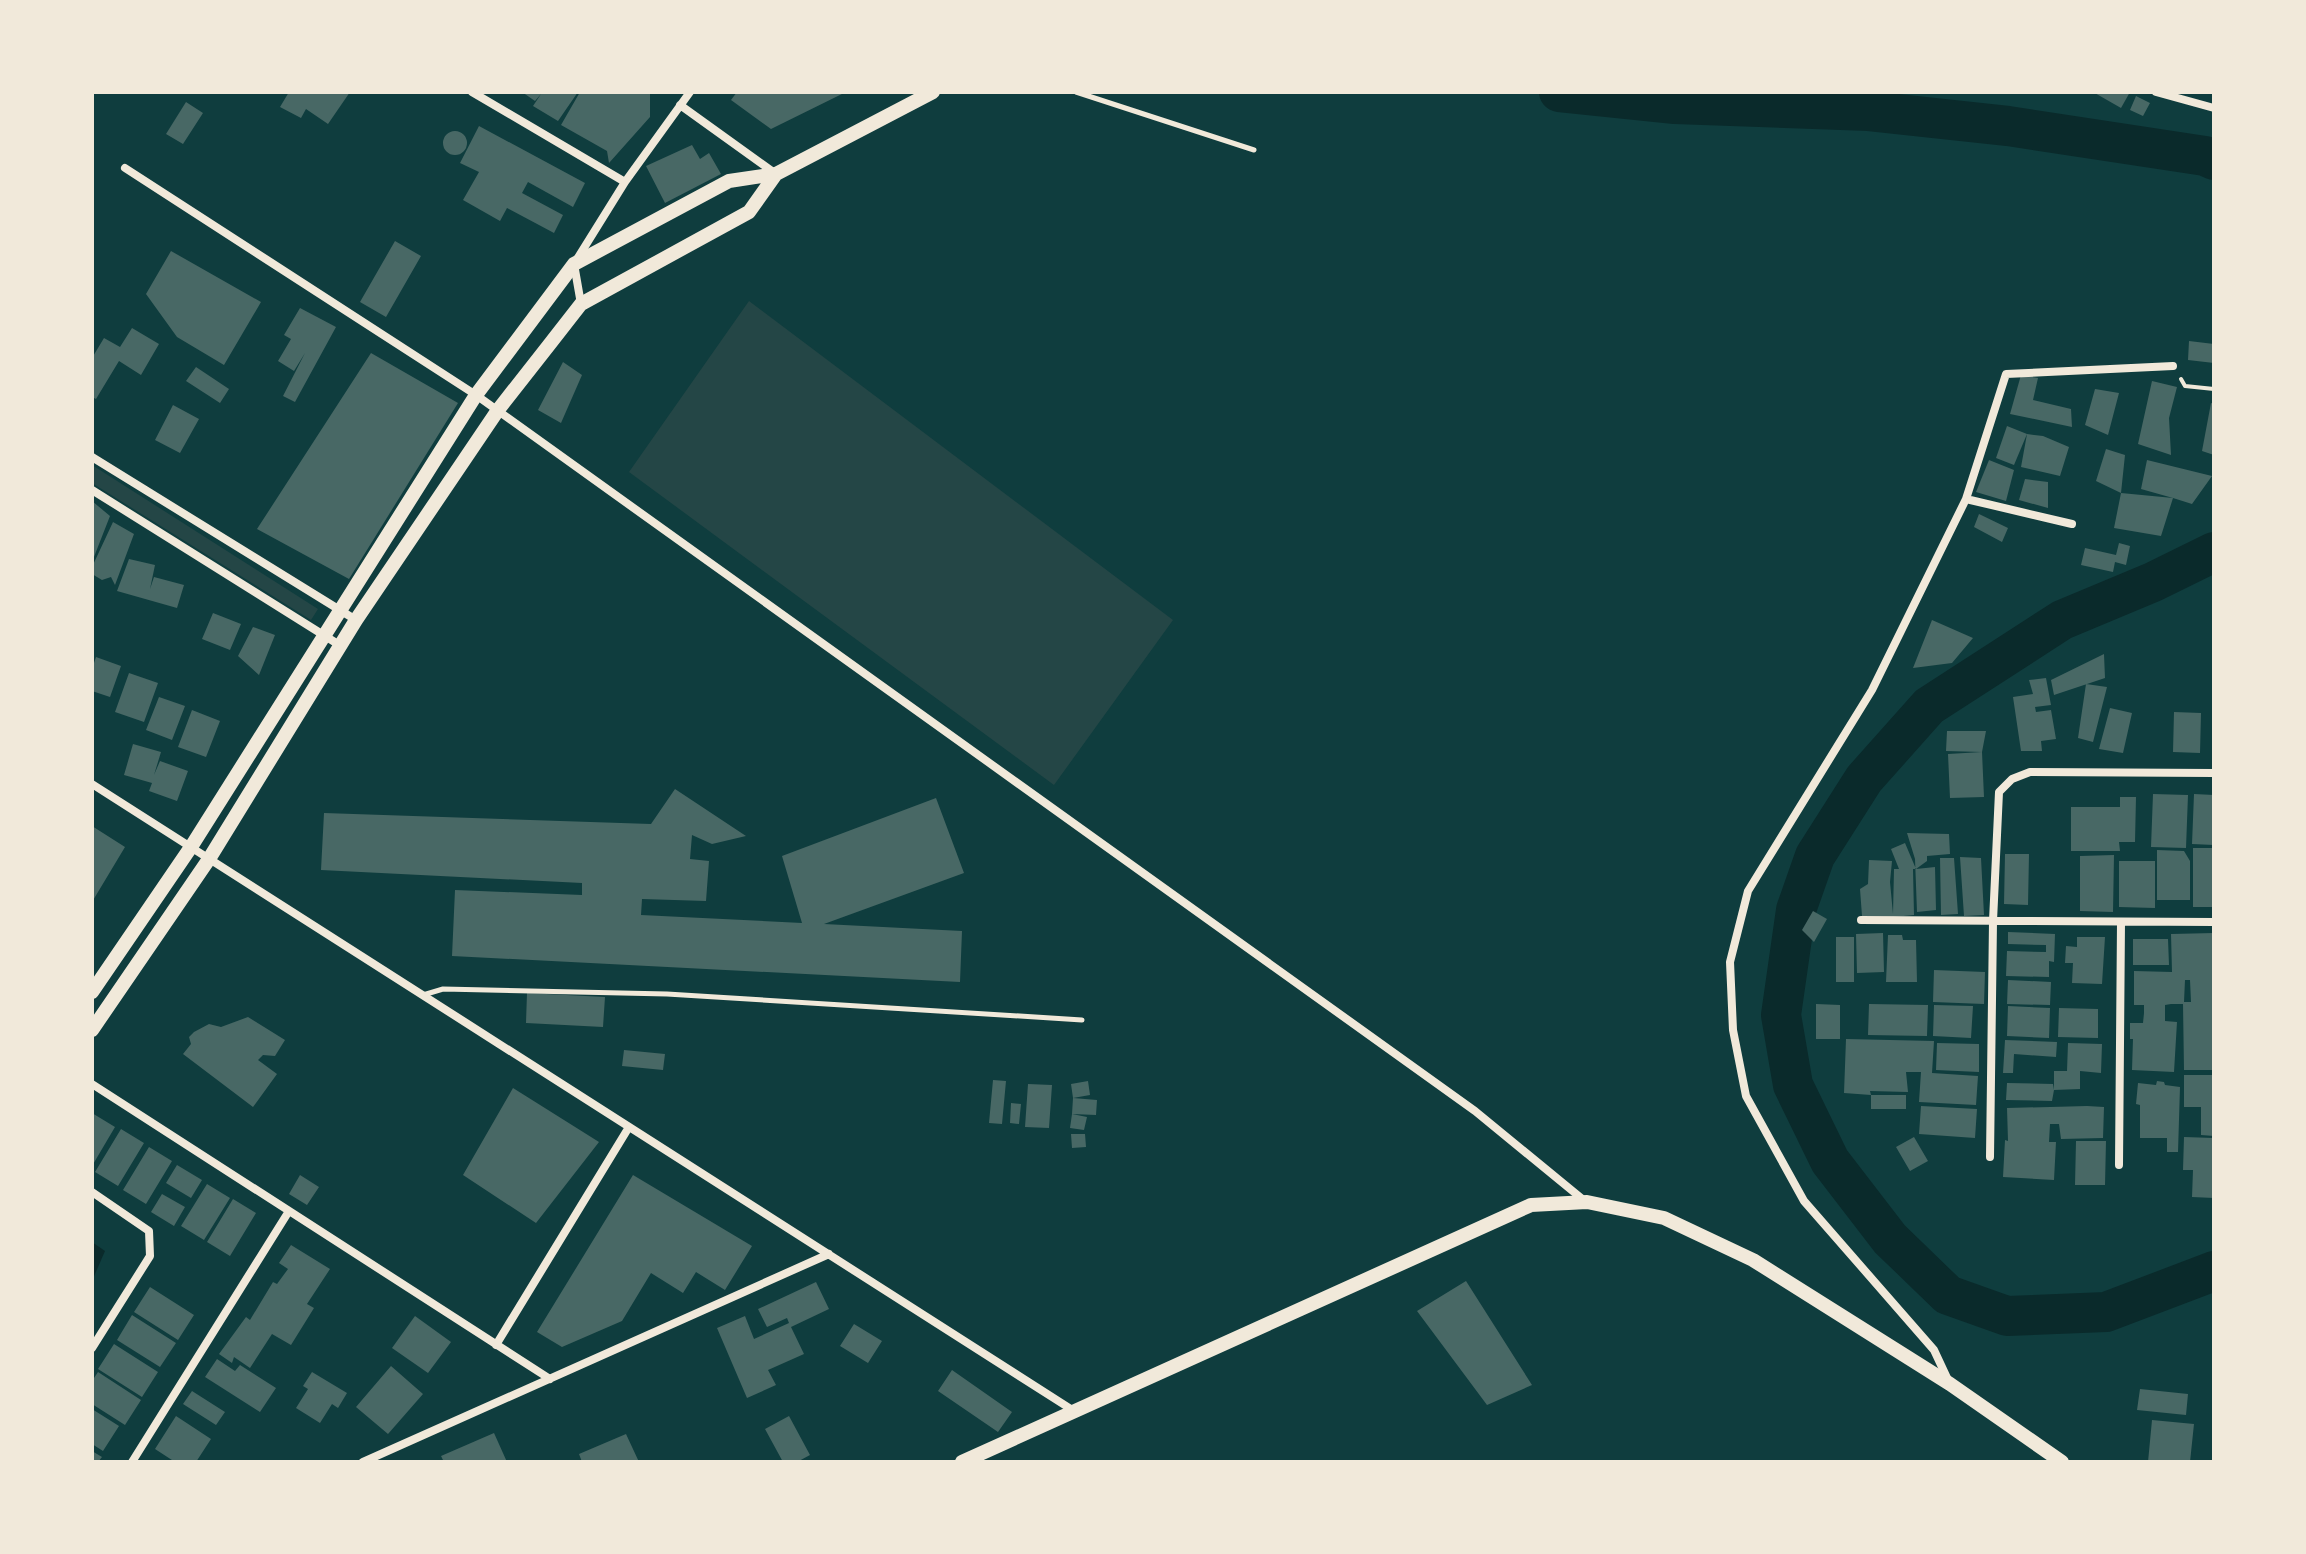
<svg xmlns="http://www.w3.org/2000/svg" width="2306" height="1554" font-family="'Public Sans',sans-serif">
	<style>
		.green { fill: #244646 }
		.water { fill: #0a2a2b }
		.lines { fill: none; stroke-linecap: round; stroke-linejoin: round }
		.river { stroke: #0a2a2b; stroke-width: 40 }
		.building { fill: #486865; fill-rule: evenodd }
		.path { stroke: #f1e9da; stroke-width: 4 }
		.service { stroke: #f1e9da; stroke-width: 5 }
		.minor { stroke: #f1e9da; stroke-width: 8 }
		.tertiary { stroke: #f1e9da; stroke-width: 14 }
	</style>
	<rect width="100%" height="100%" fill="#0f3d3e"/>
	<path class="green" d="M749,301L1173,620L1054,785L629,472Z
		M92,465L318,609L311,620L92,483Z"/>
	<path class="water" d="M92,1242L105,1251L92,1281Z"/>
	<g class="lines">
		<path class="river" d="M1559,92L1675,104L1869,111L2008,126L2205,156L2214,160
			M2214,552L2153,582L2062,620L1929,706L1864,779L1815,856L1796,910L1781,1015L1793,1085L1830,1161L1890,1239L1948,1295L2007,1316L2106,1312L2214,1271"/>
	</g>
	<path class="building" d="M289,92H350L328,124L306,109L301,118L280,107Z
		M522,92H578L558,121L533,106L541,94L535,101Z
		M580,92H650V117L609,163L607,151L561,125Z
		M737,92H846L771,129L731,100Z
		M2093,92H2130L2121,108Z
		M2136,96L2150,103L2143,116L2130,110Z
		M186,102L203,113L183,144L166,134Z
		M479,126L585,183L573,207L528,182L522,193L563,215L554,233L507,208L500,221L463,200L479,172L460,163Z
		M443 143a12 12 0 1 1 24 0a12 12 0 1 1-24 0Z
		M692,145L700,159L709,153L721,174L665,203L646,166Z
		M395,241L421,256L386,317L360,302Z
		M171,251L261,302L224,365L177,337L146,294Z
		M300,308L336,327L295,402L283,396L305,353L294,371L278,361L291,339L284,335Z
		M132,328L159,344L141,375L119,361L96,399L92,397V358L104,338L120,347Z
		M2189,341L2214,344V363L2188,360Z
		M371,353L458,403L349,579L257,529Z
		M563,362L582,375L561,423L538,410Z
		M196,367L229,389L220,403L186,381Z
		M2021,375L2038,378L2033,400L2071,409L2072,427L2010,414Z
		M2152,381L2177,387L2169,418L2171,455L2138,444Z
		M2095,389L2119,393L2108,435L2085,425Z
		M2211,403L2214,404V455L2202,451Z
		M173,405L199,419L180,453L155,440Z
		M2007,426L2027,434L2043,436L2069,447L2060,476L2021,467L2027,434L2014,465L1996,458Z
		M2106,449L2125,455L2121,493L2173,498L2141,489L2147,460L2212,476L2192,504L2173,498L2161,536L2114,528L2121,493L2096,481Z
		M1989,460L2014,470L2006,501L1976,492Z
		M2025,479L2048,482V508L2019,500Z
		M92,501L110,516L92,562Z
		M1979,514L2008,528L2002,542L1974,527Z
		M113,522L134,534L115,585L111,577L102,580L92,574V567Z
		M2119,543L2130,546L2126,565L2115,562L2113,572L2081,565L2085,548L2116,555Z
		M129,559L155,565L150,589L154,577L184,585L177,608L117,591Z
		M213,613L241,624L230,650L202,639Z
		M1932,620L1973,638L1952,663L1913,668Z
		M253,627L275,635L259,675L238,656Z
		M2104,654L2105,678L2054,695L2051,680Z
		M96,657L121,666L110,697L92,691V669Z
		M129,673L158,683L144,722L115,712Z
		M2046,678L2051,705L2035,707L2036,712L2051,710L2056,739L2041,741L2042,751H2021L2013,697L2033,694L2029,680Z
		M2086,684L2107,687L2093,742L2078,738Z
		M159,697L185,706L172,740L146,730Z
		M2110,708L2132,713L2123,753L2099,749Z
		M192,710L220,721L206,757L178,747Z
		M2174,712L2201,713L2200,753L2173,752Z
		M1947,731H1986L1982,752L1946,751Z
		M133,744L161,752L154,775L160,761L188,771L177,801L149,791L152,783L124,775Z
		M1982,752L1984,797L1950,798L1948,754Z
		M675,789L746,836L712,844L692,835L690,859L709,861L706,901L642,899L641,915L802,923L782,856L936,798L964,873L824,924L962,931L960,982L452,956L455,890L582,895V883L321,870L324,813L651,824Z
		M2153,794L2188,795L2186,848L2151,847Z
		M2194,794L2214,795V845L2192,844Z
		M2120,797H2136L2135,842H2119L2120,851H2071V807H2120Z
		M92,826L125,847L92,902Z
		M1907,833L1949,834L1950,854L1927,856V861L1916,869L1935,867L1936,910L1917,912L1915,859Z
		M1905,843L1916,869H1913L1914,915L1893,917L1862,916L1860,889L1868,884L1869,860L1892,861L1890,882L1893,914L1894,869H1899L1891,849Z
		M2193,848H2214V907H2193Z
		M2157,850L2184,851L2190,861V900H2157Z
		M2005,854H2029L2028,905L2004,904Z
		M2114,855L2113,912L2080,911V856Z
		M1960,857L1981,858L1984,915L1964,916Z
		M1940,858H1954L1958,914L1941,915Z
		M2119,861H2155V908L2119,907Z
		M1813,911L1827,919L1814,942L1802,930Z
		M2008,932L2055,934L2054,962L2049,961V977L2006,976L2007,951L2046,952V945L2008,944Z
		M1883,933L1884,972L1857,973L1856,934Z
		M2214,933V1070H2184L2183,1004H2171L2165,1005V1021L2177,1022L2174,1072L2132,1070L2133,1039H2130V1023H2143L2144,1013V1005H2134V971L2172,972L2171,934ZM2185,980H2190L2191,1002H2184Z
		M1888,935H1902L1903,940H1916L1917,982H1886Z
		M1836,937H1854V982H1836Z
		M2077,937H2105L2102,984L2072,983L2073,963H2065L2066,946L2077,947Z
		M2133,939H2168L2169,965H2133Z
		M1934,970L1985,972L1984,1004L1933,1002Z
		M2008,980L2051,982L2050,1005L2007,1004Z
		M527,993L605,997L603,1027L526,1023Z
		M1816,1004L1840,1005V1039H1816Z
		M1869,1004L1928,1005L1927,1036L1868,1035Z
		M1934,1005L1973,1006L1971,1038L1933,1036Z
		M2008,1006L2050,1008L2049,1038L2007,1036Z
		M2059,1008L2098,1009V1038L2058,1037Z
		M248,1017L285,1040L275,1056L263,1055L258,1060L277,1074L253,1107L183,1054L191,1044L189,1037L194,1032L209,1024L221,1027Z
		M1846,1039L1934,1041L1932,1073L1978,1076L1976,1105L1919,1102L1921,1072H1906L1908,1092L1870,1091L1871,1095H1906V1109H1871V1095L1844,1093Z
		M2005,1040L2057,1042L2056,1057L2014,1054L2013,1073H2003Z
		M1937,1043L1979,1044V1072L1936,1070Z
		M2068,1043L2102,1044L2101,1073L2080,1071V1089L2054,1090L2052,1101L2006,1100L2007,1083L2053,1084L2054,1090V1071H2067Z
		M624,1050L665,1054L663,1070L622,1066Z
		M2184,1075H2214V1136L2201,1135V1107H2184Z
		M993,1080L1006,1081L1002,1124L989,1123Z
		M1088,1081L1090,1095L1073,1098L1071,1084Z
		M2157,1081L2164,1082L2165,1085L2180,1087L2178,1152H2167V1138H2140V1105L2136,1104L2138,1083L2156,1085Z
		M1028,1084L1052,1085L1049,1128L1025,1127Z
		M513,1088L599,1142L536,1223L463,1175Z
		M1073,1098L1097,1100L1096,1115L1072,1114Z
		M1011,1103L1021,1104L1019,1124L1010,1123Z
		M1921,1106L1977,1109L1975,1138L1919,1134Z
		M2087,1106L2104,1107L2103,1138L2061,1139L2059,1124H2050L2049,1142H2056L2054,1180L2003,1177L2005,1140L2008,1141L2007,1108Z
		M92,1113L115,1127L92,1166Z
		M1072,1114L1087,1117L1084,1130L1070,1128Z
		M121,1129L144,1143L118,1186L95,1172Z
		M1071,1134H1085L1086,1147L1072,1148Z
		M1914,1137L1928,1161L1910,1171L1896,1147Z
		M2184,1137L2214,1138V1198L2192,1197L2193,1170H2183Z
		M2076,1141H2106L2105,1185H2075Z
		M149,1147L172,1161L146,1204L123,1190Z
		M177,1165L202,1180L191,1198L166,1183Z
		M300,1175L319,1187L307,1205L289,1194Z
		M633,1175L752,1246L725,1290L696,1272L683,1293L651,1273L622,1321L562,1347L537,1332Z
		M207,1184L230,1198L204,1240L181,1226Z
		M162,1194L185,1207L174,1226L151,1212Z
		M233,1199L256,1213L230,1256L207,1242Z
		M291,1245L330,1269L307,1304L314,1308L291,1345L272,1334L250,1368L234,1357L232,1363L219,1354L246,1317L250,1320L273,1282L277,1284L288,1269L279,1263Z
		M1466,1281L1532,1385L1487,1405L1417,1311Z
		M816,1282L829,1309L791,1327L804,1354L768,1370L776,1385L747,1398L717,1328L745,1316L754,1339L789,1323L787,1318L767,1327L758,1309Z
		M150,1287L194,1315L178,1340L134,1312Z
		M132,1315L176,1343L160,1367L117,1340Z
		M415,1316L451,1342L428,1373L392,1348Z
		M854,1324L882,1341L868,1363L840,1346Z
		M114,1344L158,1372L142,1397L98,1369Z
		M217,1359L235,1371L240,1365L276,1388L260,1412L205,1377Z
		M391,1366L423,1394L388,1434L356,1407Z
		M952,1370L1012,1412L998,1432L938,1391Z
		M98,1372L141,1400L125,1425L92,1404V1381Z
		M312,1372L347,1393L338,1408L332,1404L320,1423L296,1408L308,1389L303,1386Z
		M2140,1389L2188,1394L2186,1415L2137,1410Z
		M192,1391L225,1412L216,1425L183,1404Z
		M92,1409L119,1426L103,1451L92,1444Z
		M176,1416L211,1439L196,1462H175L155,1449Z
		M789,1416L810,1455L797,1462H783L765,1429Z
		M2152,1420L2194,1424L2190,1462H2148Z
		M494,1433L507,1462H444L441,1456Z
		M626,1434L639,1462H582L579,1454Z
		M92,1451L102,1457L98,1462H92Z"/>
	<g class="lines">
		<path class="path" d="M2181,379L2185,386L2214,389"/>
		<path class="service" d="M1076,92L1254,150
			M423,995L443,989L667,994L1082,1020"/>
		<path class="minor" d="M472,92L625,182
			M2156,92L2214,108
			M680,105L776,174
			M125,168L476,395L1475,1111L1586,1202
			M581,304L574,264L625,182L690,92
			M92,457L356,620
			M92,490L341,646
			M1966,499L2072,524
			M92,784L1074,1411
			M1861,920L2214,922
			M92,1084L550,1379
			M1990,1157L1993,921L1999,792L2012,779L2030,772L2214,773
			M2119,1165L2121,922
			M92,1192L149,1231L150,1256L92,1348
			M496,1345L629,1127
			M1948,1380L1934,1350L1804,1201L1746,1096L1733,1030L1730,962L1748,891L1872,690L1966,499L2006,374L2173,366
			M132,1462L289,1211
			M363,1462L829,1254"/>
		<path class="tertiary" d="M92,992L191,847L476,395L574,264L729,181L776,174L933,92
			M92,1030L209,859L356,620L498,410L549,345L581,304L749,212L776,174
			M962,1462L1531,1205L1587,1202L1664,1218L1753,1260L1950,1384L2062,1462"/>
	</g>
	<rect width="2306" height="1554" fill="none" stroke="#f1e9da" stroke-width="188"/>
</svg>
